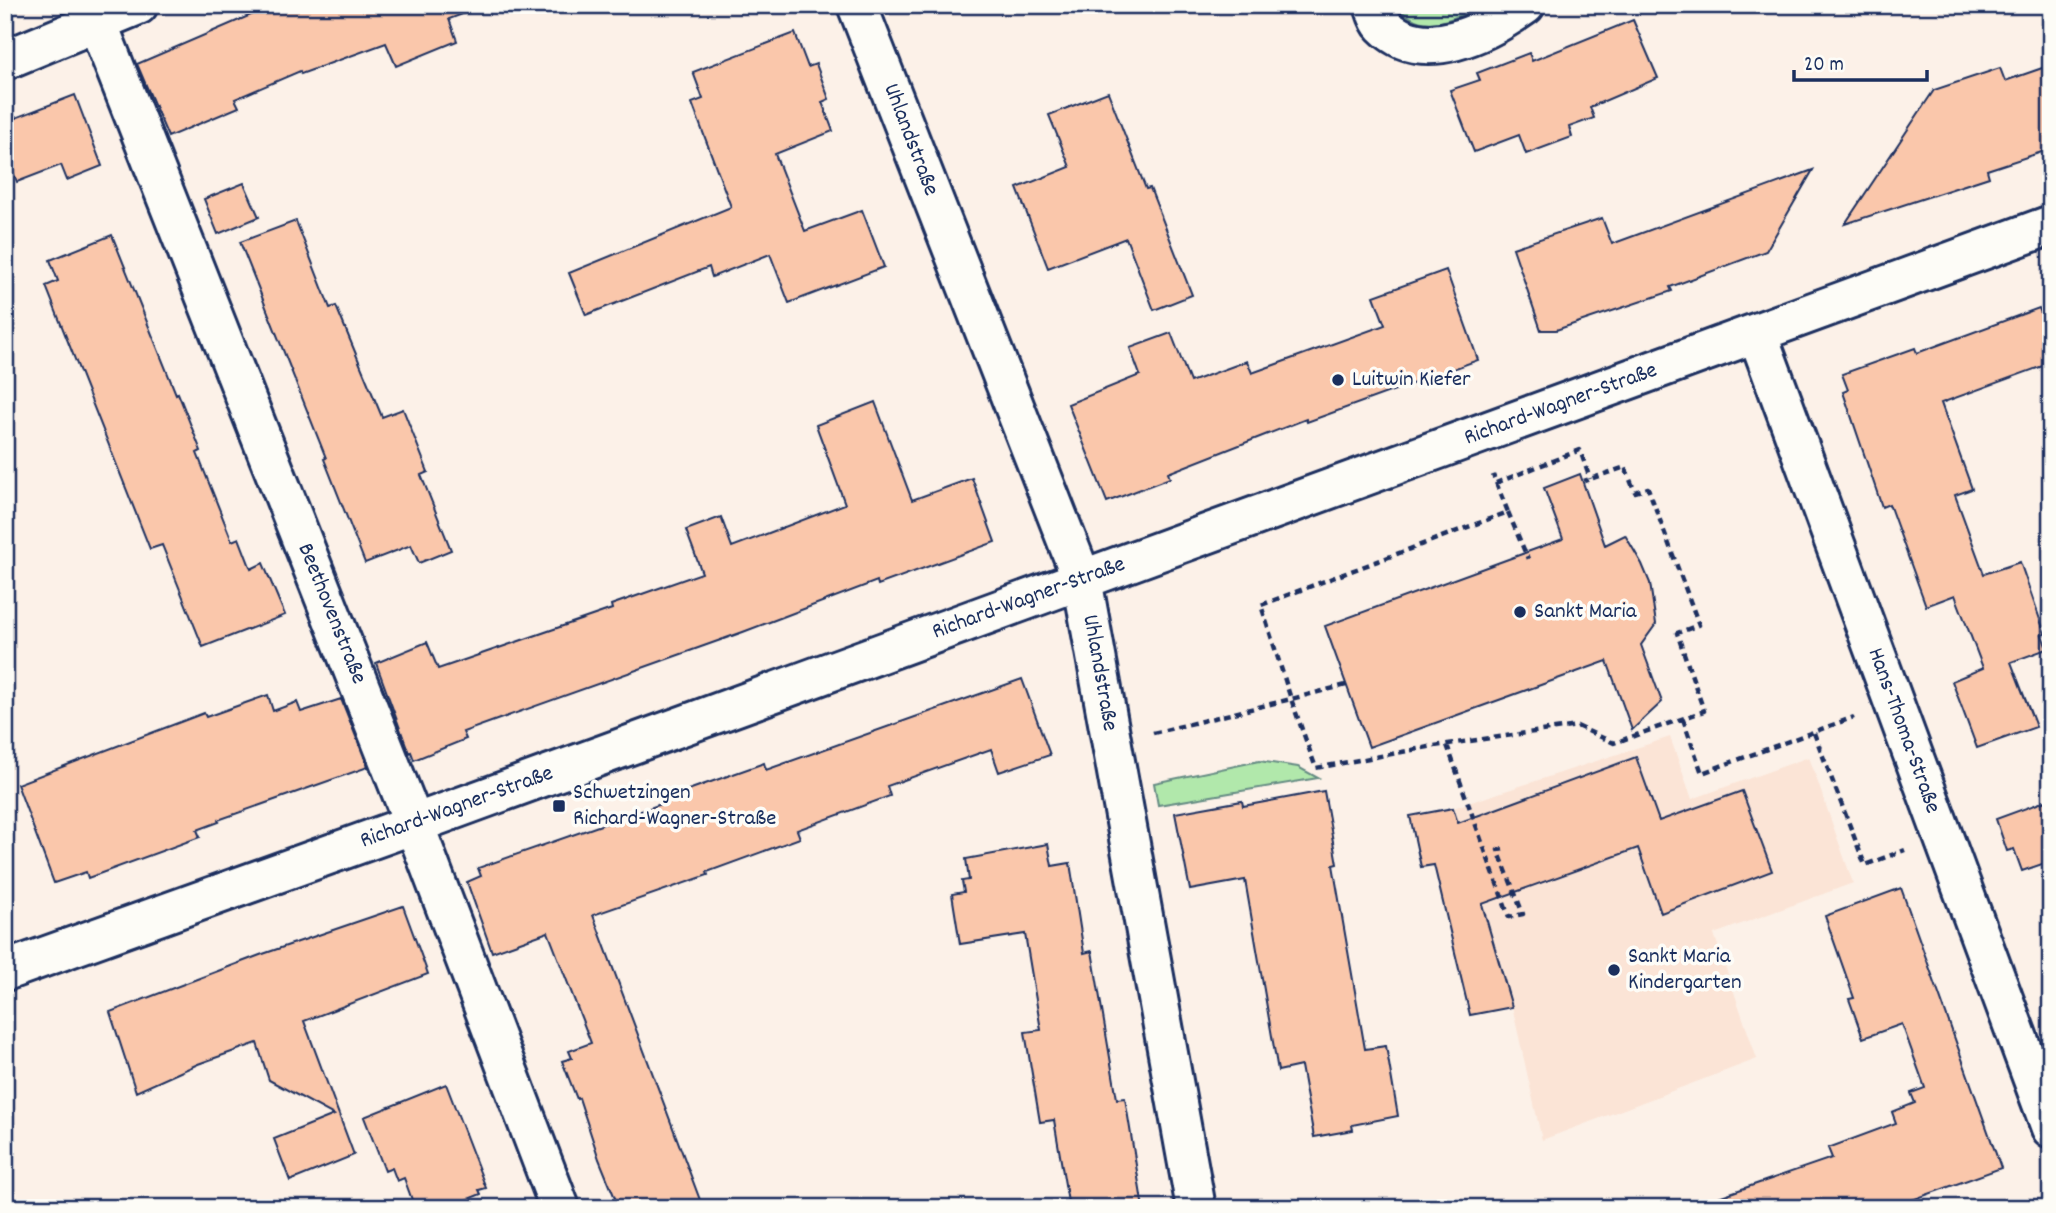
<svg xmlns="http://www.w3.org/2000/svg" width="2056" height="1213" font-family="Dekko,sans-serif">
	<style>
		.built { fill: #fbe4d6 }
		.green { fill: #b1e8ab; stroke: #668c84; stroke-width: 2 }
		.building { fill: #fac7ab; stroke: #1b2f5e; stroke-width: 2 }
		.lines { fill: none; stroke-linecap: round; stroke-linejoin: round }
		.street-casing { stroke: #1b2f5e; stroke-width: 44 }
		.path { stroke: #1b2f5e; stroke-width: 4.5; stroke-dasharray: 7 5; stroke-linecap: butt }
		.street { stroke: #fdfcf7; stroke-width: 38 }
		.poi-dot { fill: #1b2f5e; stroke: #fdfcf7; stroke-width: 2.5 }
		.labels { text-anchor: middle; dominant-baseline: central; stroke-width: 7; stroke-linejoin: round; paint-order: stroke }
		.street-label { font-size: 23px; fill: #1b2f5e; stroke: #fdfcf7 }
		.poi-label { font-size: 23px; fill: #1b2f5e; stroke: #fdfcf7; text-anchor: start }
	</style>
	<rect width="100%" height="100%" fill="#fcf1e8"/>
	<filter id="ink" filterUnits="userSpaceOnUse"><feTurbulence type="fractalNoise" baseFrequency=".0143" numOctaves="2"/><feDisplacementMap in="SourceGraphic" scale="14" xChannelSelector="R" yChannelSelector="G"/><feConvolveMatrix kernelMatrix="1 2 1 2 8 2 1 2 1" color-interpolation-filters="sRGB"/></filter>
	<g filter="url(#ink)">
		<path class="built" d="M1670,737L1692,799L1809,757L1853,883L1714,934L1757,1059L1542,1140L1512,1006L1453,808Z"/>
		<path class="green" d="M1398,5H1485C1462,14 1433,32 1410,17C1404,13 1401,12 1398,5Z
			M1259,761L1298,767L1318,778L1158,805L1154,783Z"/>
		<path class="building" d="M274,5H475L476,9L449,19L457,41L396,66L386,43L301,74L300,71L235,99L239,107L168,137L137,64Z
			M1633,20L1658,78L1590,107L1594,118L1569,127L1572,137L1526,154L1519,135L1474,152L1450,90L1480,80L1477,73L1529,53L1532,61Z
			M795,33L808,67L816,64L829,99L822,102L833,131L775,154L805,231L862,210L884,267L789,303L770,254L712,277L709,267L586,315L569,273L731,207L692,103L703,99L693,72Z
			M2051,65V149L1987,170L1989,177L1845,224L1934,90L2000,68L2005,81Z
			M1108,92L1146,189L1150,188L1192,295L1154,310L1126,238L1048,268L1017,188L1070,167L1049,115Z
			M75,95L102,166L67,180L61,165L17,182L5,152V122Z
			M1813,170L1766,251L1670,287L1672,291L1556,330H1541L1513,248L1602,218L1612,244Z
			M244,183L259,217L218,234L204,199Z
			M296,221L330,308L336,306L382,417L403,409L428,472L421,475L451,550L419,563L411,545L365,563L324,459L326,458L240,242Z
			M112,235L176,394L178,393L201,451L197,453L232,541L239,538L251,569L263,563L285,615L203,647L162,545L150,549L46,286L58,281L50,260Z
			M1446,270L1478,360L1307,422L1306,419L1168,473L1170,478L1107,502L1068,404L1140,375L1130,348L1171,333L1190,382L1247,361L1252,373L1385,325L1374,296Z
			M2039,308L2051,341V363L1941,403L1972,489L1955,495L1984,574L2020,562L2045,634L2042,635L2047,649L2011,662L2036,727L1977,748L1952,681L1983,668L1955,595L1926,606L1889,504L1882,507L1843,392L1848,390L1842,374L1915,348L1917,353Z
			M875,402L912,500L972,478L995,542L878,585L877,581L743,632L463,732L466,739L414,760L411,752L409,753L376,663L427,642L438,669L612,609L611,605L702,573L686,530L721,517L732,547L845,504L816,425Z
			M1580,474L1605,545L1625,535L1642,564L1650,583L1656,624L1641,645L1662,702L1632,730L1607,661L1369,747L1325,626L1563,539L1544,488Z
			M1022,679L1050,755L999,772L991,749L887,786L890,796L797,830L800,838L707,872L708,875L593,915L703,1208H619L599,1159L579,1098L577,1099L562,1061L572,1058L569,1051L591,1043L548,932L492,952L467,882L481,876L478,868L664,803L663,799L764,763L766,770Z
			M268,695L273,711L297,702L301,712L341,699L368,767L218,820L219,822L197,830L200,837L88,878L86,872L54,883L17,784L204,713L206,717Z
			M1636,757L1659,821L1742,791L1772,871L1661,913L1638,848L1482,904L1512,1007L1470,1015L1434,865L1421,867L1410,816L1453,808L1458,823Z
			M1324,791L1337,864L1333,865L1365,1049L1386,1046L1398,1116L1352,1125L1353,1130L1314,1137L1301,1066L1278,1071L1245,880L1190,890L1175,813L1242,801L1243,806Z
			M2051,799V861L2022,871L2014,849L2007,851L1996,819Z
			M1048,844L1052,866L1070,863L1084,953L1092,951L1117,1099L1125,1098L1143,1208H1069L1054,1120L1040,1122L1025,1032L1041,1030L1025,934L960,944L952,894L964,892L962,881L969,880L966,859Z
			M1901,888L2001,1168L1890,1208H1705L1704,1202L1832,1158L1828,1148L1896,1123L1892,1112L1915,1103L1911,1093L1925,1088L1902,1024L1863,1038L1849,999L1854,998L1825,916Z
			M403,906L428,974L304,1021L354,1155L290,1181L274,1139L334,1115L269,1080L257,1043L198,1064L136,1092L110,1012L260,955Z
			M446,1084L486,1188L479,1190L481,1194L446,1208H415L404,1178L397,1181L392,1168L385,1171L364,1117Z"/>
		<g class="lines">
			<g class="street-casing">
				<path id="street" d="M857,5L1082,579L1196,1208
					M1374,5C1376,11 1378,20 1383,25C1423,66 1487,32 1525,5
					M97,22L414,824L560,1208
					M5,60L138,5
					M1757,333L2051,1128
					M5,971L414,824L2051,225"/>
			</g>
			<path class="path" d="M1496,483L1580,450L1590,479
				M1508,512L1528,559
				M1346,685L1291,699L1261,605L1508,512L1493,475
				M1683,719L1702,773L1854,717
				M1153,733L1291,699L1316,768L1434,746L1577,726L1614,743L1704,711L1677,633L1699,625L1648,488L1635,492L1625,467L1584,481
				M1814,733L1865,865L1905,850
				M1447,745L1509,917L1523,914L1498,850L1505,849"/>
			<use href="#street" class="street"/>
		</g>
	</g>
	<g class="poi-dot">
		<circle cx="1338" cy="380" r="7"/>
		<circle cx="1520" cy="612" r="7"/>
		<rect x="552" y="799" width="14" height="14" rx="3.5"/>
		<circle cx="1614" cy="970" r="7"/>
	</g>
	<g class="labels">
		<g class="street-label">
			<text transform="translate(910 140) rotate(69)">Uhlandstraße</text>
			<text transform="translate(1561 405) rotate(-20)">Richard-Wagner-Straße</text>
			<text transform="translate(1029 599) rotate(-20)">Richard-Wagner-Straße</text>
			<text transform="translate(331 614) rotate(68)">Beethovenstraße</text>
			<text transform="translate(1099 673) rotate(80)">Uhlandstraße</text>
			<text transform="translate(1903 731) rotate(70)">Hans-Thoma-Straße</text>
			<text transform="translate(457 808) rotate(-20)">Richard-Wagner-Straße</text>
		</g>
		<g class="poi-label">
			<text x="1352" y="380">Luitwin Kiefer</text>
			<text x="1534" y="612">Sankt Maria</text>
			<text x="573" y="793">Schwetzingen<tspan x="573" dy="26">Richard-Wagner-Straße</tspan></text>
			<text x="1628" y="957">Sankt Maria<tspan x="1628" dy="26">Kindergarten</tspan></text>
		</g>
	</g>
	<rect width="2056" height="1213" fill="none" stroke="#fdfcf7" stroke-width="28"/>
	<rect x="14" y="14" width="2028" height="1185" fill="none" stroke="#1b2f5e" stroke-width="2.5" filter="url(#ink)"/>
	<path d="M1794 70v10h133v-10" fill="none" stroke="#1b2f5e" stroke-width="3.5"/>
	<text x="1804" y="70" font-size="21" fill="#1b2f5e" stroke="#fdfcf7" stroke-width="5" paint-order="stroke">20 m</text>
</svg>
